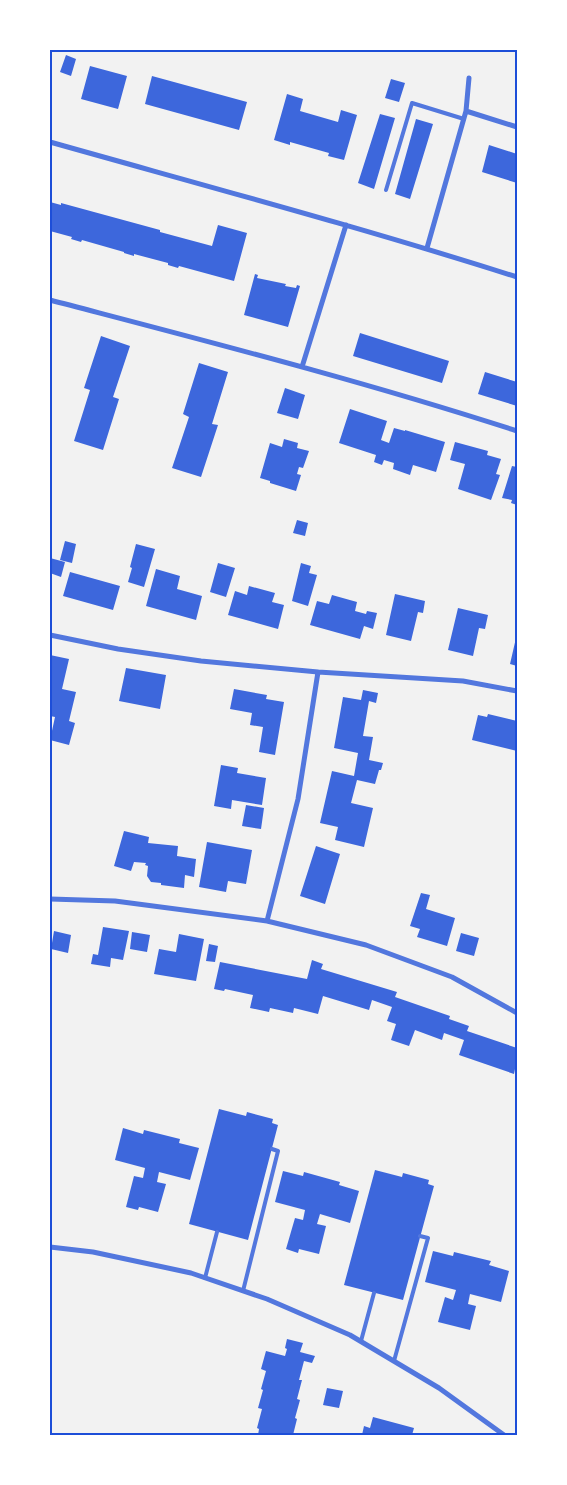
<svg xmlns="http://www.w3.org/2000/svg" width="567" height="1485" font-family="'Fira Sans',sans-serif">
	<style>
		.building { fill: #3d67dc }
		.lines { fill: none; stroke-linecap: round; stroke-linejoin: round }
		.service { stroke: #5277de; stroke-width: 4 }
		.minor { stroke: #5277de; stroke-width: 5 }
		.neatline { fill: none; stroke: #1d4ed8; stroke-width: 2 }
	</style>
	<rect width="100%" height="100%" fill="#f2f2f2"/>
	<path class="building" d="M66,55L76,59L71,76L60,72Z
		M90,66L127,76L118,109L81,99Z
		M152,76L247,102L239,130L145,104Z
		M391,79L405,83L399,102L385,98Z
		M287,94L303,99L300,111L338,122L341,110L357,115L344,160L328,156L329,153L290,142V145L274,140Z
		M380,114L395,118L374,189L358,183Z
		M416,119L433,124L410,199L395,194Z
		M489,145L517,154V183L482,172Z
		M50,202L61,205V203L160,230V232L212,246L218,225L247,233L234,281L179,266L178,268L168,265V263L134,254V256L124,253V252L82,240L81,242L71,239L72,237L50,231Z
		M255,274L258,275L257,278L286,284L285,286L296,288L297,285L300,286L288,327L244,315Z
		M360,333L449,361L442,383L353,356Z
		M101,336L130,346L113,397L119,399L103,450L74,441L90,390L84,388Z
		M199,363L228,372L212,424L218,425L201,477L172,468L189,417L183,414Z
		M485,372L517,382V406L478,394Z
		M285,388L305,395L298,419L277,413Z
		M350,409L387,421L381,440L389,443L394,428L405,431V430L445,442L436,472L413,465L410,475L393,469L394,463L384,460L382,465L374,462L376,455L339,443Z
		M284,439L298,443L297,448L309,451L303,468L299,467L297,474L301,475L296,491L270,483V481L260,478L270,443L282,447Z
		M455,442L488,451L487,455L501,459L496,474L500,475L491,500L458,489L465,464L450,460Z
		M512,466L517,467V505L511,503L512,500L502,498Z
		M297,520L308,523L305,536L293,533Z
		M65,541L76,544L72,563L60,560Z
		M136,544L155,549L144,587L128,582L132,568L130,567Z
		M50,558L65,562L61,577L50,573Z
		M218,563L235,568L226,597L210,592Z
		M301,563L311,566L309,573L317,575L308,606L292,601Z
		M156,569L180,576L177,589L202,596L196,620L146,606Z
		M70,572L120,586L113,610L63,596Z
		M249,586L275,593L272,602L284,605L278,629L228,615L235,591L247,595Z
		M395,594L425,601L423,613L418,612L411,641L386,635Z
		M332,595L357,602L355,611L366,614L367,611L377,613L373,629L364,626L360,639L310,625L317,601L329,604Z
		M458,608L488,615L485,629L479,628L473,656L448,650Z
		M516,638H517V666L510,664Z
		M50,655L69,659L62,689L76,692L69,721L75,723L69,745L50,740L55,717L50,716Z
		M126,668L166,675L160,709L119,701Z
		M234,689L267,695L266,699L284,702L275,755L259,752L263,727L250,725L252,713L230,709Z
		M363,690L378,693L376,703L369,701L363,736L373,737L369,760L383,763L381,770H379L375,784L357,780L351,803L373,808L364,847L335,840L338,827L320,823L332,771L354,776L358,753L334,748L343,697L361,700Z
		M488,714L517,721V751L472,740L478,715L487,717Z
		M221,765L238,768L237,773L266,778L262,805L232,800L231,809L214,806Z
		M246,805L264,808L261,829L242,826Z
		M124,831L149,837L148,843L178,846L177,856L196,859L194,877L185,875L184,888L161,885V883L151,882L147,876L148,866L145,865L146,863L134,862L131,871L114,866Z
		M207,842L252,850L246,884L228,881L226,892L199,887Z
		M316,846L340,854L325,904L300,896Z
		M421,893L430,895L426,909L455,918L447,946L417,937L420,929L410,926Z
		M103,927L129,931L123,960L111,958L110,967L91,964L93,954L98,955Z
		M54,931L71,935L68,953L51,949Z
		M132,932L150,935L147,952L130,949Z
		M461,933L479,938L474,956L456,951Z
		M179,934L204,939L196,981L154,974L159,949L176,952Z
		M209,944L218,946L215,962L206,961Z
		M312,960L323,964L321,969L397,992L395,997L450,1016L449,1019L469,1026L467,1031L517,1048V1070L515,1069L514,1074L459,1055L464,1040L444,1033L442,1040L415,1030L409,1046L391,1040L396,1024L387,1021L392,1007L372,1000L369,1010L323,996L318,1014L294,1008L293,1013L270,1008L269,1012L250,1008L253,995L225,989L224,991L214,989L220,962L307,979Z
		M219,1109L246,1116L247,1112L273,1119L272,1123L278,1125L248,1240L189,1224Z
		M123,1128L143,1134L144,1130L180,1139L179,1143L199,1148L190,1180L159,1172L157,1182L166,1184L158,1212L139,1207L138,1210L126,1207L134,1176L143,1178L145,1168L115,1160Z
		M375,1170L402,1177L403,1173L429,1180L428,1184L434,1186L403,1300L344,1285Z
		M283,1171L303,1176L304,1172L340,1182L339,1185L359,1191L350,1223L320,1214L317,1224L326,1226L319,1254L299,1249L298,1253L286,1249L295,1218L303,1220L305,1210L275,1202Z
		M433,1251L453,1256L454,1252L491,1261L489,1265L509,1271L501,1302L470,1294L468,1304L476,1306L470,1330L438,1322L445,1297L453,1300L456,1290L425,1282Z
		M287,1339L303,1343L300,1352L315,1356L312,1363L304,1361L299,1380H302L297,1399L300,1400L295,1418L297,1419L293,1435H258L259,1429L257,1428L262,1409L258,1408L263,1390L261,1389L266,1371L261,1369L266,1351L285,1356L287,1349L285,1348Z
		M327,1388L343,1391L339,1408L323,1405Z
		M373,1417L414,1428L412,1435H362L364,1426L370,1428Z"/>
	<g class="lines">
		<path class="service" d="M386,190L412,103L464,119
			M205,1278L217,1232
			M243,1291L278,1151L272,1149
			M361,1341L374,1293
			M394,1361L428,1238L420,1236"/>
		<path class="minor" d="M466,111L517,127
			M50,142C206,186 363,228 517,277
			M427,248L466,111L469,78
			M50,300C206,341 363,381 517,431
			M302,367L346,225
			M50,635L118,649L201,661L318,672L463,681L517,691
			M50,899L115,901L267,921L366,945L452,977L517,1013
			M267,921L298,799L318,672
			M50,1247L93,1252L191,1273L267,1299L350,1335L439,1388L504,1435"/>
	</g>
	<rect width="567" height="1485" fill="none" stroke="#ffffff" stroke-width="102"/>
	<rect x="51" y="51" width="465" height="1383" class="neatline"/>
</svg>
